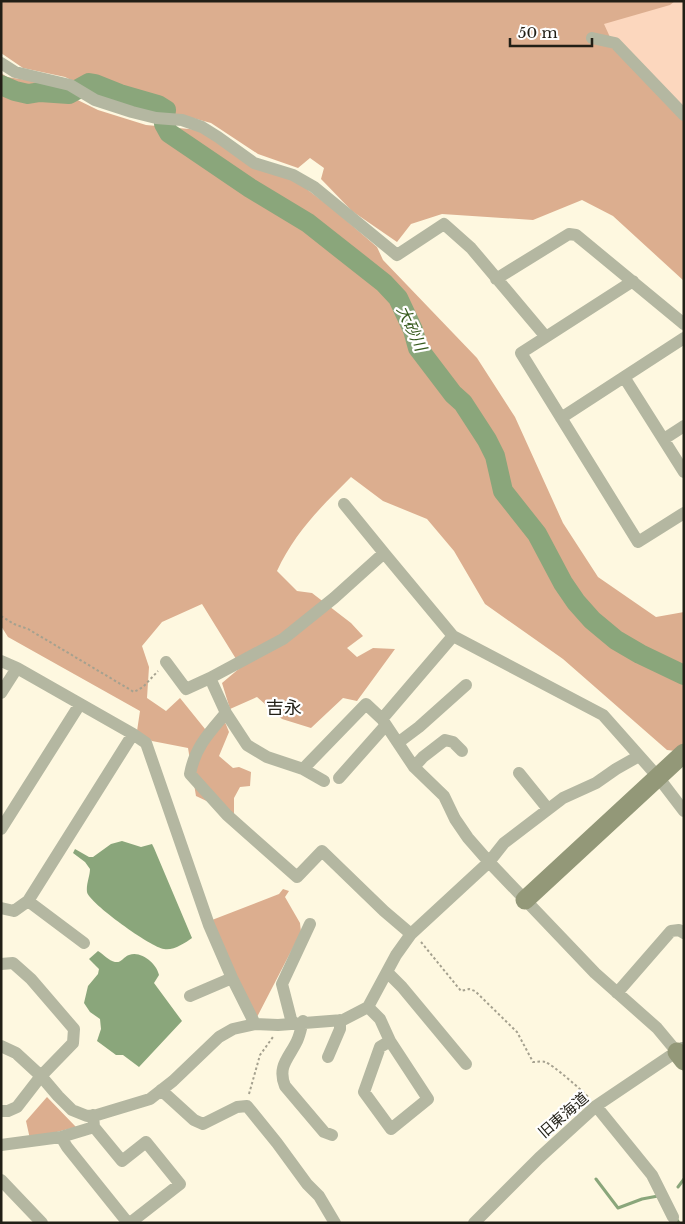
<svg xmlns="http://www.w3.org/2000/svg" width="685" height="1224" font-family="'Libre Baskerville','Noto Sans JP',serif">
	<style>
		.green { fill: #fcd7be }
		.forest { fill: #dcae8f }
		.water { fill: #8aa67b }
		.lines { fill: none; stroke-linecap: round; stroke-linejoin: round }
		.stream { stroke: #8aa67b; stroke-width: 3 }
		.river { stroke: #8aa67b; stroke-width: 20 }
		.path { stroke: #a5a18f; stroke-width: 2; stroke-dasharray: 2.5 2.5; stroke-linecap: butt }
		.street { stroke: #b4b7a1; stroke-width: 12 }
		.secondary { stroke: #939878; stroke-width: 19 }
		.labels { text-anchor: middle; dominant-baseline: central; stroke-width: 4.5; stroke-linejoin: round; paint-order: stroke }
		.street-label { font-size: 15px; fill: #211f16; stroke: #fff }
		.water-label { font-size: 16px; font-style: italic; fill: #375b1e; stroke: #fff }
		.quarter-label { font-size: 18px; fill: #211f16; stroke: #fff }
	</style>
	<rect width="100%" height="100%" fill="#fef8e0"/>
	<path class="green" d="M656,1H684V127L607,46L599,18Z"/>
	<path class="forest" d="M1,1H675L670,5L604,24L614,46L684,121V281L613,216L582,200L533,220L442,214L411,224L397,242L352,211L321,179L324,168L310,158L298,168L258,154L211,123L185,116L151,113L105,97L65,77L23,68L1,53Z
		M1,73L7,77L41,82L98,110L146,125L200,130L296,181L333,209L377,247L383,260L477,358L515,417L563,523L598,577L656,617L684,612V752L667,750L563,659L485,604L454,551L427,519L383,501L351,477C321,507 295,532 277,571L297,591L312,593L351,623L363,636L347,648L357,657L373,648L395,649L357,701L343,698L311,728L282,719L257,697L230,709L222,683L241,667L202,604L162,622L142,646L149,667L147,698L166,711L180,698L205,729L225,722L229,732L219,756L233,768L239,767L251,772L250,786L240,787L234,798V814L196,796L188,748L152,741L137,731L140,711L8,637L1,626Z
		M283,889L289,891L285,897L300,923L301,932L256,1019L212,920L279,894Z
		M47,1097L76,1127L30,1139L26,1121Z"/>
	<path class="water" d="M122,841L141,847L152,844L154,848L192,938C185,943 173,951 164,949C152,948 89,903 87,892C86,884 90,876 90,869L85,862L73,853L75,849L89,857H93L111,844Z
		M98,951C103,954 109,961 115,962C122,963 123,957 129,955C141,950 157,964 159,975L154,983L182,1021L139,1067L123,1055H116L97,1041L101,1029L100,1019L90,1012L84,1003L88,986L98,974L99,969L89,959Z"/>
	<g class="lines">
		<path class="stream" d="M596,1179L618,1208L642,1199L658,1196
			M678,1187L684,1179
			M670,1223L676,1218L679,1223"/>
		<path class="river" d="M1,85L15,91L28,94L40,92L69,94L89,83L95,84L120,94L158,105L166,110L164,124L169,133L250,188L308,223L384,283L398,298L413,330L418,348L453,394L463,403L487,440L495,456L503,491L537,534L563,583L576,602L592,620L616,640L640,654L684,675"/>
		<path class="path" d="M1,616L14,624L28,629L134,692L143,687L158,671
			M421,942L461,991L469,989L475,991L517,1032L533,1062C537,1062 542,1061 545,1062C551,1063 584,1092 589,1098
			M249,1094L260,1055L273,1037"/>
		<path class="street" d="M592,38L615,43L684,115
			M1,63L15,72L70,85L95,100L132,112L156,118L182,120L202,127L218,137L254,163L293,175L314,187L397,255L444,224L471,248L546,337
			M496,279L569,234L576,235L684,324
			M633,281L521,353L638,542L684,513
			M624,377L684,472
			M561,418L684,338
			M664,439L684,426
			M344,504L384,553
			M1,661L17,668L133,734L146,743L209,925L232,978L255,1024
			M166,662L186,689L210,678L226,713C209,733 195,747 190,774L227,815L297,877L322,851L384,911L411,934
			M210,678L283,639L334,598L384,553L453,636L603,715L658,777L684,811
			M1,693L17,668
			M226,713L247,745L267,757L303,769L366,704L382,719L414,767L444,796L455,819L468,838L489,862L595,973L657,1028L677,1052
			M382,719L453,636
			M399,742L419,727L466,685
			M414,767L423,757L445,740L453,742L462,751
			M303,769L324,781
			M519,773L548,809
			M339,778L386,725
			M1,829L80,704
			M28,901L84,943
			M1,908L14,911L28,901L133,734
			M1,964L13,963L31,979L74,1029L73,1043L41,1076L17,1107L8,1111H1
			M387,972L402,987L466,1064
			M617,993L671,931L679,930L684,933
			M190,996L232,978
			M368,1007L380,1019L390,1041L428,1099L391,1129L364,1092L380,1047L390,1041
			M303,1021C301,1028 300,1035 297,1041C289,1058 277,1066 285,1086L324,1132L332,1135
			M292,1023L282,984L310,924
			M1,1046L16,1053L41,1076L58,1096L72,1110L87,1116L97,1115L150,1099L173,1081L219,1037L233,1029L255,1024L278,1025L343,1020L368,1007L396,955L411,934L489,862L504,843L563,798L596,783L616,769L639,756
			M328,1057L340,1029V1020
			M161,1090L194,1120L203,1124L237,1107L247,1106L277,1143L307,1184L319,1196L335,1223
			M596,1106L652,1175L673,1217
			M93,1115L94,1127L122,1161L146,1142L180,1184L130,1223
			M94,1127L61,1137L67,1147L128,1223
			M1,1145L61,1137
			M1,1180L42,1223
			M474,1223L539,1158L596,1106L682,1048"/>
		<path class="secondary" d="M525,900L684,753
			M677,1052L684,1061"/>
	</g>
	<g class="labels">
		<g class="street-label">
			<text transform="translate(563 1115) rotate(-41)">旧東海道</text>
		</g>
		<g class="water-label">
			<text transform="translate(412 328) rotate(65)">大砂川</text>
		</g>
		<g class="quarter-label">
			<text x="284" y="708">吉永</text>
		</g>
	</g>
	<rect width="685" height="1224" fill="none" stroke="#211f16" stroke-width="5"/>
	<path d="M510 38v8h82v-8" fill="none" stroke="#211f16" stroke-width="2.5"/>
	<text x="518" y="38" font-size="15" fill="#211f16" stroke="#ffffff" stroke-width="4" paint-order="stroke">50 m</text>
</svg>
